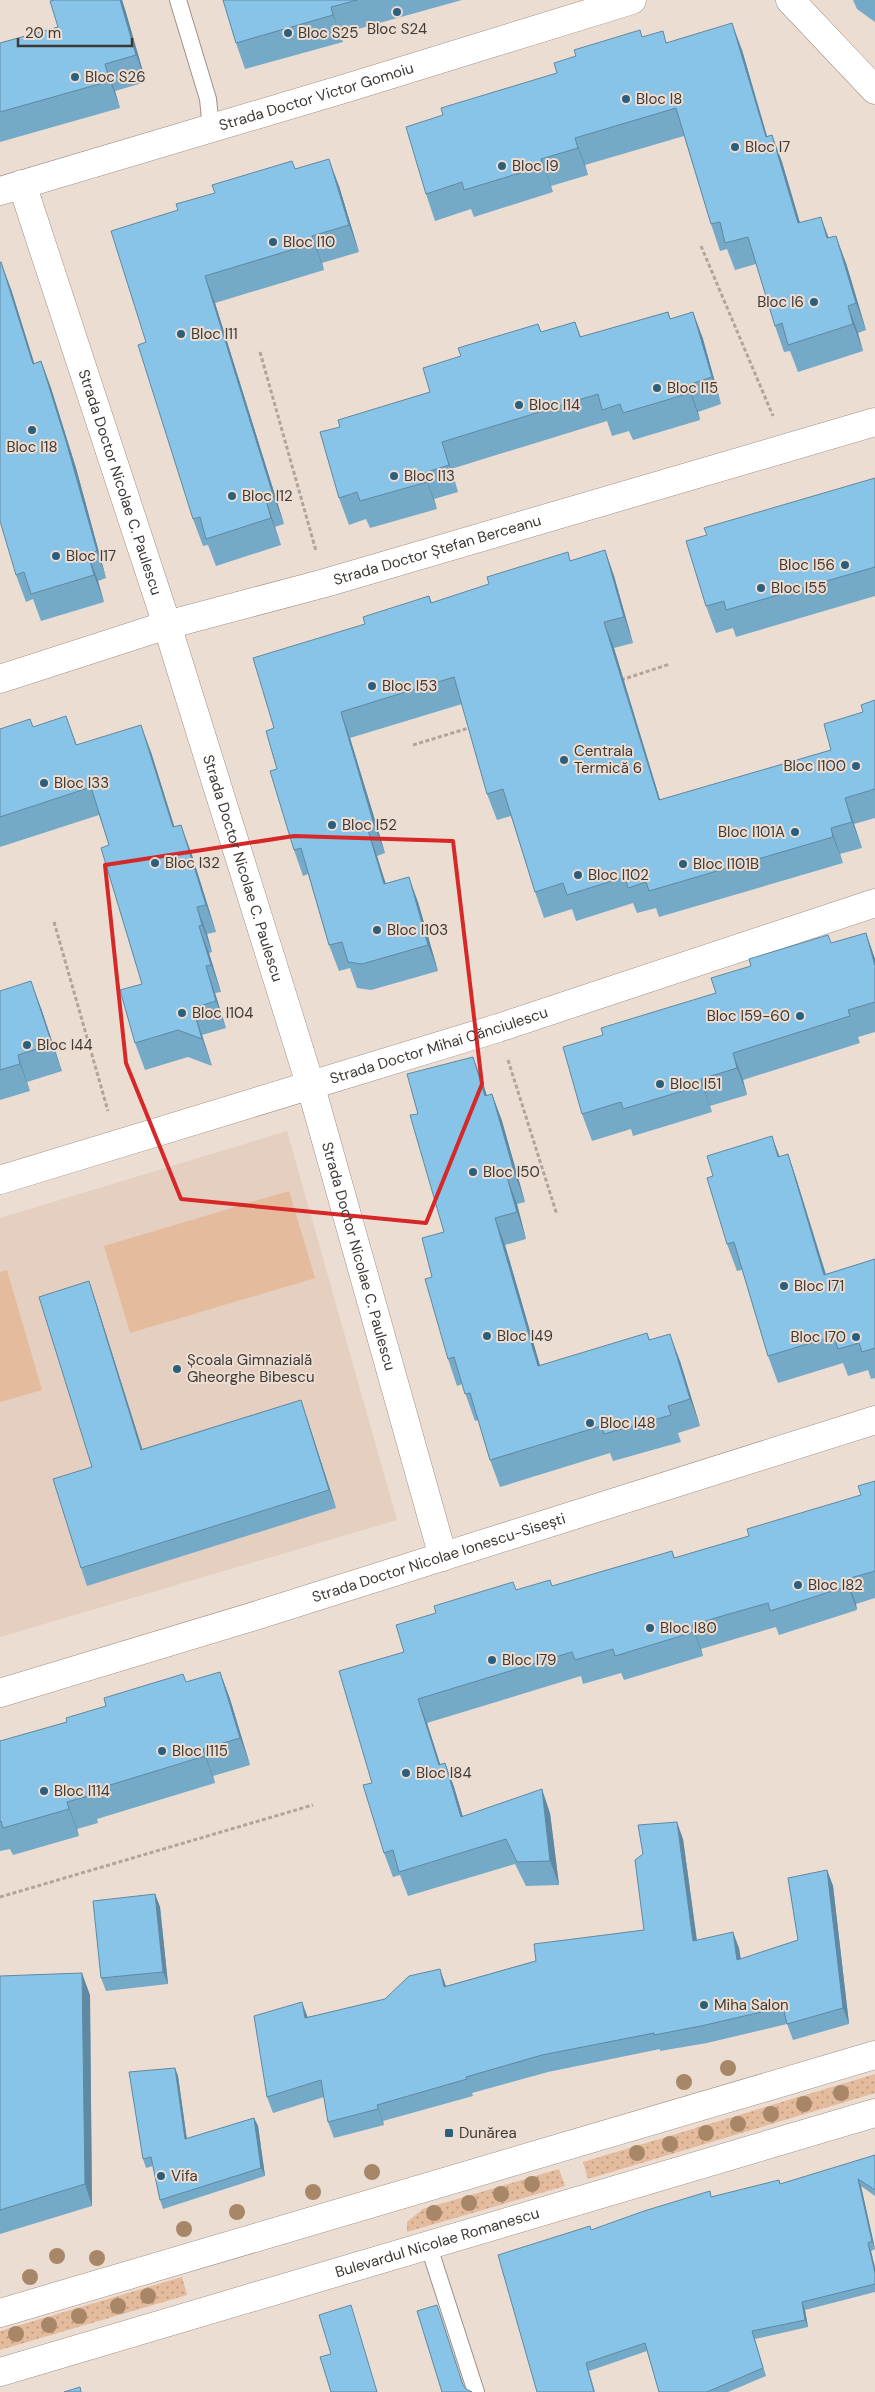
<svg xmlns="http://www.w3.org/2000/svg" width="875" height="2392" font-family="'DM Sans',sans-serif">
	<style>
		.built { fill: #e4cfc0 }
		.grass { fill: url(#grass-dots) }
		.pitch { fill: #e4bb9d }
		.lines { fill: none; stroke-linecap: round; stroke-linejoin: round }
		.service-casing { stroke: #9f9187; stroke-width: 18 }
		.minor-casing { stroke: #9f9187; stroke-width: 29 }
		.secondary-casing { stroke: #9f9187; stroke-width: 29 }
		.path { stroke: #b0a49b; stroke-width: 3; stroke-dasharray: 4 2.5; stroke-linecap: butt }
		.service { stroke: #fff; stroke-width: 16 }
		.minor { stroke: #fff; stroke-width: 28 }
		.secondary { stroke: #fff; stroke-width: 28 }
		.tree { fill: #a88668 }
		.wall { fill: #75a9c8 }
		.shaded-wall { fill: #5f89a2 }
		.building { fill: #88c4e8; stroke: #5f89a2 }
		.marked { fill: none; stroke: #d62828; stroke-width: 4; stroke-linejoin: round }
		.poi-dot { fill: #2c5f7c; stroke: #ecddd2; stroke-width: 2 }
		.labels { text-anchor: middle; dominant-baseline: central; stroke-width: 4; stroke-linejoin: round; paint-order: stroke }
		.poi-label { font-size: 15px; fill: #3f3935; stroke: #ecddd2; text-anchor: start }
		.street-label { font-size: 15px; fill: #3f3935; stroke: #ecddd2 }
	</style>
	<defs>
		<pattern id="grass-dots" width="8" height="8" patternUnits="userSpaceOnUse" patternTransform="scale(1.25)"><rect width="8" height="8" fill="#e4bb9d"/><path d="M2 2h.1M6 6h.1" fill="none" stroke="#ba9981" stroke-width="1.8" stroke-linecap="round"/></pattern>
	</defs>
	<rect width="100%" height="100%" fill="#ecddd2"/>
	<path class="built" d="M287,1131L397,1520L0,1637V1218Z"/>
	<path class="grass" d="M875,2074V2093L588,2179L583,2162Z
		M559,2169L565,2186L407,2232V2222L423,2209Z
		M182,2277L187,2295L0,2350V2331Z"/>
	<path class="pitch" d="M289,1191L315,1278L130,1333L104,1246Z
		M7,1270L42,1390L0,1402V1272Z"/>
	<g class="lines">
		<g class="service-casing">
			<path id="service" d="M178,0L208,99L211,128
				M429,2247L476,2392"/>
		</g>
		<g class="minor-casing">
			<g id="minor">
				<path d="M790,0L875,90"/>
				<path id="s1" d="M22,184L167,625L311,1087L443,1557"/>
				<path id="s2" d="M0,191L350,87L632,0"/>
				<path id="s3" d="M0,679L167,625L325,583L875,422"/>
				<path id="s4" d="M0,1180L498,1028L875,903"/>
				<path id="s5" d="M0,1693L261,1614L875,1420"/>
			</g>
		</g>
		<g class="secondary-casing">
			<g id="secondary">
				<path d="M0,2313L875,2055"/>
				<path id="s6" d="M0,2372L875,2113"/>
			</g>
		</g>
		<path class="path" d="M701,246L773,416
			M260,352L316,551
			M621,680L670,664
			M413,745L472,727
			M54,922L108,1111
			M508,1060L557,1215
			M0,1897L313,1805"/>
		<use href="#service" class="service"/>
		<use href="#minor" class="minor"/>
		<use href="#secondary" class="secondary"/>
	</g>
	<g class="tree">
		<circle cx="728" cy="2068" r="8"/>
		<circle cx="684" cy="2082" r="8"/>
		<circle cx="841" cy="2093" r="8"/>
		<circle cx="804" cy="2104" r="8"/>
		<circle cx="771" cy="2114" r="8"/>
		<circle cx="738" cy="2124" r="8"/>
		<circle cx="706" cy="2133" r="8"/>
		<circle cx="670" cy="2144" r="8"/>
		<circle cx="637" cy="2153" r="8"/>
		<circle cx="372" cy="2172" r="8"/>
		<circle cx="532" cy="2184" r="8"/>
		<circle cx="313" cy="2192" r="8"/>
		<circle cx="501" cy="2194" r="8"/>
		<circle cx="469" cy="2203" r="8"/>
		<circle cx="237" cy="2212" r="8"/>
		<circle cx="434" cy="2213" r="8"/>
		<circle cx="184" cy="2229" r="8"/>
		<circle cx="57" cy="2256" r="8"/>
		<circle cx="97" cy="2258" r="8"/>
		<circle cx="30" cy="2277" r="8"/>
		<circle cx="148" cy="2296" r="8"/>
		<circle cx="118" cy="2306" r="8"/>
		<circle cx="79" cy="2316" r="8"/>
		<circle cx="49" cy="2325" r="8"/>
		<circle cx="16" cy="2334" r="8"/>
	</g>
	<path class="wall" d="M54,0H122L146,82L115,91L120,108L0,142V43L58,27Z
		M223,0H462L340,34L343,42L245,69L236,43Z
		M853,0H875V22L857,9Z
		M643,37L667,42L742,50L767,136L772,135L782,162L800,223L829,238L846,263L866,330L858,333L863,351L798,372L790,351L784,352L775,326L756,264L735,270L727,249L720,251L711,224L684,136L585,165L588,175L551,186L553,192L474,217L471,209L435,221L426,194L443,115L557,73Z
		M295,169L339,186L359,252L322,263L324,270L215,303L284,524L275,527L281,545L216,566L208,545L203,546L193,519L146,342L178,210Z
		M11,289L34,364L41,361L51,388L76,468L106,578L98,581L104,602L41,621L33,599L26,602L16,575Z
		M668,312L670,319L693,312L703,339L721,404L698,412L700,420L633,440L629,431L612,436L607,421L451,469L458,492L434,499L437,509L370,528L366,519L349,525L339,498L340,427L430,392L461,356L538,324L541,332L575,322L581,337Z
		M875,478V596L736,637L733,628L716,633L706,606L707,535Z
		M605,550L614,576L633,643L614,648L660,800L831,750L863,712L875,700V818L854,824L862,848L840,854L843,863L659,917L656,908L637,913L633,903L576,921L572,909L544,918L535,892L511,816L497,820L487,794L462,704L350,738L385,853L377,856L385,883L418,902L438,971L371,990L357,988L350,968L339,971L329,945L308,874L303,876L294,850L277,769L274,728L365,624L429,596L432,603Z
		M33,727L77,745L151,752L174,827L191,852L216,932L207,934L212,952L209,953L221,992L215,993L226,1028L202,1035L212,1066L188,1057L145,1070L135,1043L142,984L109,845L99,815L0,847V729Z
		M866,933L875,959V1032L858,1037L860,1043L743,1080L747,1095L710,1106L712,1112L633,1136L631,1129L592,1141L582,1114L603,1035L716,993L831,943Z
		M0,991L41,1008L62,1071L27,1082L30,1091L0,1100Z
		M483,1083L487,1096L492,1094L502,1121L525,1202L517,1204L526,1239L505,1245L540,1366L647,1333L650,1340L680,1361L700,1426L678,1433L681,1442L613,1461L610,1453L500,1487L490,1460L478,1420L475,1421L462,1384L457,1386L448,1359L432,1277L444,1232L418,1114Z
		M788,1154L797,1181L826,1274L875,1259V1378L871,1379L868,1370L848,1376L843,1363L778,1383L768,1356L742,1270L737,1271L727,1244L780,1157Z
		M95,1299L142,1449L301,1400L307,1418L336,1508L87,1586L81,1568L92,1467Z
		M875,1481V1598L856,1604L857,1610L779,1635L776,1627L738,1638L701,1649L703,1656L624,1680L621,1673L583,1684L581,1676L427,1723L440,1764L445,1763L454,1787L463,1817L550,1813L559,1885L526,1886L515,1864L408,1896L400,1875L393,1877L384,1853L372,1783L404,1652L516,1590L552,1586L672,1551L675,1558L749,1536L861,1495Z
		M220,1672L230,1699L250,1765L213,1776L215,1783L97,1819L98,1823L77,1829L79,1836L13,1855L10,1849L0,1851V1741L67,1722L186,1682Z
		M683,1839L697,1940L739,1948L741,1959L798,1940L827,1870L833,1886L849,2024L793,2040L787,2024L707,2043L660,2051V2049L548,2072L472,2093L473,2096L383,2121L384,2125L334,2138L328,2122L324,2097L273,2113L267,2097L308,2017L446,1986L644,1930Z
		M155,1894L160,1907L168,1984L106,1991L101,1978Z
		M0,1976L90,1995L92,2206L0,2234Z
		M175,2068L178,2076L187,2139L254,2118L258,2126L265,2176L163,2209L160,2200L153,2166L146,2168L143,2159Z
		M875,2155V2196L861,2186L875,2249L871,2251L875,2268V2292L805,2310L808,2327L755,2339L766,2376L728,2392H659L647,2351L589,2371L595,2392H537L592,2230L712,2197L779,2180L780,2184Z"/>
	<path class="shaded-wall" d="M120,0H122L125,9L146,82L136,55Z
		M331,7L340,34L343,42L333,15Z
		M732,23L742,50L775,164L766,137Z
		M105,64L115,91L120,108L110,81Z
		M772,135L782,162L808,250L798,223Z
		M575,138L585,165L588,175L578,148Z
		M329,159L339,186L359,252L349,225Z
		M541,159L551,186L553,192L543,166Z
		M821,217L831,244L827,238Z
		M312,236L322,263L324,270L314,243Z
		M836,236L846,263L866,330L856,303Z
		M1,262L11,289L43,391L33,364Z
		M205,276L215,303L284,524L274,498Z
		M848,306L858,333L863,351L853,324Z
		M693,312L703,339L721,404L712,377Z
		M41,361L51,388L76,468L106,578L97,551Z
		M688,385L698,412L700,420L690,393Z
		M442,442L451,469L458,492L449,465Z
		M424,473L434,499L437,509L427,482Z
		M266,500L281,545L271,518Z
		M605,550L614,576L633,643L624,617Z
		M88,554L98,581L104,602L94,575Z
		M604,622L614,648L668,826L659,800Z
		M341,712L350,738L385,853L375,828Z
		M66,716L76,743L86,772L76,745Z
		M141,725L151,752L183,854L173,827Z
		M845,798L854,824L862,848L852,822Z
		M181,825L191,852L216,932L206,905Z
		M831,828L840,854L843,863L833,837Z
		M368,830L377,856L394,909L384,884Z
		M409,877L418,902L438,971L428,945Z
		M197,907L207,934L212,952L202,925Z
		M199,926L209,953L221,992L211,965Z
		M866,933L875,959V966Z
		M206,966L215,993L226,1028L216,1001Z
		M31,981L41,1008L62,1071L52,1044Z
		M193,1008L202,1035L212,1066L202,1039Z
		M733,1053L743,1080L747,1095L737,1068Z
		M18,1055L30,1091L20,1064Z
		M473,1057L483,1083L495,1123L485,1096Z
		M701,1079L712,1112L702,1085Z
		M492,1094L502,1121L525,1202L515,1175Z
		M772,1136L782,1163L778,1157Z
		M788,1154L797,1181L834,1302L824,1275Z
		M507,1177L517,1204L526,1239L517,1212Z
		M495,1218L505,1245L548,1393L538,1366Z
		M89,1281L95,1299L148,1467L141,1450Z
		M670,1334L680,1361L700,1426L690,1399Z
		M301,1400L307,1418L336,1508L329,1490Z
		M847,1579L856,1604L857,1610L848,1586Z
		M692,1625L701,1649L703,1656L694,1632Z
		M220,1672L230,1699L250,1765L240,1738Z
		M418,1699L427,1723L448,1789L439,1765Z
		M203,1749L213,1776L215,1783L205,1756Z
		M445,1763L454,1787L470,1841L461,1817Z
		M542,1789L550,1813L559,1885L550,1861Z
		M67,1802L77,1829L79,1836L69,1809Z
		M677,1822L683,1839L699,1957L693,1941Z
		M827,1870L833,1886L849,2024L843,2008Z
		M155,1894L160,1907L168,1984L163,1972Z
		M733,1932L739,1948L743,1976L737,1960Z
		M440,1969L446,1986L450,2003L444,1987Z
		M82,1973L90,1995L92,2206L85,2184Z
		M302,2002L308,2018H305Z
		M175,2068L178,2076L188,2148L185,2139Z
		M377,2105L383,2121L384,2125L378,2109Z
		M254,2118L258,2126L265,2176L261,2168Z
		M858,2179L861,2186L875,2249L872,2241Z
		M868,2243L871,2251L875,2268V2273Z
		M802,2302L805,2310L808,2327L805,2320Z"/>
	<path class="building" d="M54,0H120L136,55L105,64L110,81L0,112V43L58,27L50,1Z
		M223,0H357L331,7L333,15L236,43Z
		M732,23L766,137L772,135L798,223L821,217L827,238L836,236L856,303L848,306L853,324L788,345L782,323L775,326L748,237L725,243L720,222L711,224L676,108L575,138L578,148L541,159L543,166L464,190L462,182L426,194L406,127L443,115L441,108L557,73L554,63L576,56L574,50L640,30L642,37L663,31L666,43Z
		M329,159L349,225L312,236L314,243L205,276L274,498L266,500L271,518L206,539L200,517L193,519L138,345L146,342L111,231L178,210L176,204L215,193L212,185L292,161L295,169Z
		M0,262H1L33,364L41,361L66,441L97,551L88,554L94,575L31,594L24,572L16,575L0,521Z
		M668,312L670,319L693,312L712,377L688,385L690,393L623,413L620,404L602,410L598,394L442,442L449,465L424,473L427,482L360,501L357,492L339,498L320,432L340,427L338,420L430,392L423,368L461,356L458,348L538,324L541,332L575,322L580,337Z
		M875,478V567L726,610L724,601L706,606L686,541L707,535L704,528Z
		M605,550L624,617L604,622L659,800L831,750L824,724L863,712L861,705L875,700V789L845,798L852,822L831,828L833,837L649,891L646,882L628,888L625,877L567,895L563,883L535,892L503,789L487,794L454,677L341,712L375,828L368,830L384,884L409,877L428,945L362,964L348,962L342,942L329,945L301,848L294,850L270,771L277,769L266,731L274,728L253,658L365,624L363,617L429,596L431,603L489,584L487,577L568,552L570,561Z
		M66,716L76,745L141,725L173,827L181,825L206,905L197,907L202,925L199,926L211,965L206,966L216,1001L193,1008L202,1039L178,1030L135,1043L120,990L142,984L101,848L109,845L91,787L0,817V729L30,719L33,727Z
		M866,933L875,966V1002L848,1010L850,1016L733,1053L737,1068L701,1079L702,1085L623,1109L621,1102L582,1114L563,1047L603,1035L601,1028L716,993L711,978L751,966L749,959L828,935L831,943Z
		M31,981L52,1044L18,1055L20,1064L0,1070V991Z
		M473,1057L485,1096L492,1094L515,1175L507,1177L517,1212L495,1218L538,1366L647,1333L649,1340L670,1334L690,1399L668,1406L671,1415L604,1434L601,1426L490,1460L470,1393L465,1394L454,1357L448,1359L425,1279L432,1277L422,1238L444,1232L410,1115L418,1114L407,1074Z
		M772,1136L778,1157L788,1154L824,1275L875,1259V1348L862,1352L859,1343L838,1349L834,1336L768,1356L734,1242L727,1244L707,1178L713,1176L707,1156Z
		M89,1281L141,1450L301,1400L329,1490L81,1568L53,1479L92,1467L39,1297Z
		M875,1481V1571L847,1579L848,1586L770,1611L768,1603L729,1614L692,1625L694,1632L615,1656L613,1649L575,1660L572,1652L418,1699L439,1765L445,1763L461,1817L542,1789L550,1861L517,1862L506,1839L399,1872L393,1850L384,1853L363,1785L372,1783L339,1671L404,1652L396,1625L436,1613L434,1606L513,1582L516,1590L550,1580L552,1586L672,1551L674,1558L749,1536L747,1529L861,1495L858,1486Z
		M220,1672L240,1738L203,1749L205,1756L87,1792L88,1796L67,1802L69,1809L3,1828L1,1821L0,1822V1741L67,1722L66,1718L106,1706L104,1698L183,1674L186,1682Z
		M677,1822L693,1941L733,1932L737,1960L798,1940L788,1878L827,1870L843,2008L787,2024L783,2007L701,2026L654,2035V2033L542,2055L466,2077L467,2079L377,2105L378,2109L328,2122L321,2080L267,2097L254,2016L302,2002L305,2018L385,1999L409,1976L440,1969L444,1987L536,1961L534,1944L644,1930L635,1860L643,1854L638,1825Z
		M155,1894L163,1972L101,1978L93,1901Z
		M82,1973L85,2184L0,2210V1976Z
		M175,2068L185,2139L254,2118L261,2168L160,2200L151,2157L143,2159L129,2072Z
		M875,2155V2190L858,2179L872,2241L868,2243L875,2273V2284L802,2302L805,2320L752,2331L763,2368L707,2392H659L645,2343L586,2363L594,2392H537L498,2255L590,2226L591,2230L644,2211L710,2191L711,2197L779,2180L780,2184Z
		M351,2305L377,2392H331L320,2357L331,2354L319,2315Z
		M437,2305L463,2385L466,2389L472,2392H442L417,2311Z
		M80,2387L81,2392H64Z"/>
	<path class="marked" d="M294,836L453,841L482,1084L426,1223L181,1199L126,1063L105,865Z"/>
	<g class="poi-dot">
		<circle cx="397" cy="12" r="5"/>
		<circle cx="288" cy="33" r="5"/>
		<circle cx="75" cy="77" r="5"/>
		<circle cx="626" cy="99" r="5"/>
		<circle cx="735" cy="147" r="5"/>
		<circle cx="502" cy="166" r="5"/>
		<circle cx="273" cy="242" r="5"/>
		<circle cx="814" cy="302" r="5"/>
		<circle cx="181" cy="334" r="5"/>
		<circle cx="657" cy="388" r="5"/>
		<circle cx="519" cy="405" r="5"/>
		<circle cx="32" cy="430" r="5"/>
		<circle cx="394" cy="476" r="5"/>
		<circle cx="232" cy="496" r="5"/>
		<circle cx="56" cy="556" r="5"/>
		<circle cx="845" cy="565" r="5"/>
		<circle cx="761" cy="588" r="5"/>
		<circle cx="372" cy="686" r="5"/>
		<circle cx="564" cy="760" r="5"/>
		<circle cx="856" cy="766" r="5"/>
		<circle cx="44" cy="783" r="5"/>
		<circle cx="332" cy="825" r="5"/>
		<circle cx="795" cy="832" r="5"/>
		<circle cx="155" cy="863" r="5"/>
		<circle cx="683" cy="864" r="5"/>
		<circle cx="578" cy="875" r="5"/>
		<circle cx="377" cy="930" r="5"/>
		<circle cx="182" cy="1013" r="5"/>
		<circle cx="800" cy="1016" r="5"/>
		<circle cx="27" cy="1045" r="5"/>
		<circle cx="660" cy="1084" r="5"/>
		<circle cx="473" cy="1172" r="5"/>
		<circle cx="784" cy="1286" r="5"/>
		<circle cx="487" cy="1336" r="5"/>
		<circle cx="856" cy="1337" r="5"/>
		<circle cx="177" cy="1369" r="5"/>
		<circle cx="590" cy="1423" r="5"/>
		<circle cx="798" cy="1585" r="5"/>
		<circle cx="650" cy="1628" r="5"/>
		<circle cx="492" cy="1660" r="5"/>
		<circle cx="162" cy="1751" r="5"/>
		<circle cx="406" cy="1773" r="5"/>
		<circle cx="44" cy="1791" r="5"/>
		<circle cx="704" cy="2005" r="5"/>
		<rect x="444" y="2128" width="10" height="10" rx="2.5"/>
		<circle cx="161" cy="2176" r="5"/>
	</g>
	<g class="labels">
		<g class="poi-label">
			<text x="397" y="29" text-anchor="middle">Bloc S24</text>
			<text x="298" y="33">Bloc S25</text>
			<text x="85" y="77">Bloc S26</text>
			<text x="636" y="99">Bloc I8</text>
			<text x="745" y="147">Bloc I7</text>
			<text x="512" y="166">Bloc I9</text>
			<text x="283" y="242">Bloc I10</text>
			<text x="804" y="302" text-anchor="end">Bloc I6</text>
			<text x="191" y="334">Bloc I11</text>
			<text x="667" y="388">Bloc I15</text>
			<text x="529" y="405">Bloc I14</text>
			<text x="32" y="447" text-anchor="middle">Bloc I18</text>
			<text x="404" y="476">Bloc I13</text>
			<text x="242" y="496">Bloc I12</text>
			<text x="66" y="556">Bloc I17</text>
			<text x="835" y="565" text-anchor="end">Bloc I56</text>
			<text x="771" y="588">Bloc I55</text>
			<text x="382" y="686">Bloc I53</text>
			<text x="574" y="751">Centrala<tspan x="574" dy="17">Termică 6</tspan></text>
			<text x="846" y="766" text-anchor="end">Bloc I100</text>
			<text x="54" y="783">Bloc I33</text>
			<text x="342" y="825">Bloc I52</text>
			<text x="785" y="832" text-anchor="end">Bloc I101A</text>
			<text x="165" y="863">Bloc I32</text>
			<text x="693" y="864">Bloc I101B</text>
			<text x="588" y="875">Bloc I102</text>
			<text x="387" y="930">Bloc I103</text>
			<text x="192" y="1013">Bloc I104</text>
			<text x="790" y="1016" text-anchor="end">Bloc I59-60</text>
			<text x="37" y="1045">Bloc I44</text>
			<text x="670" y="1084">Bloc I51</text>
			<text x="483" y="1172">Bloc I50</text>
			<text x="794" y="1286">Bloc I71</text>
			<text x="497" y="1336">Bloc I49</text>
			<text x="846" y="1337" text-anchor="end">Bloc I70</text>
			<text x="187" y="1360">Școala Gimnazială<tspan x="187" dy="17">Gheorghe Bibescu</tspan></text>
			<text x="600" y="1423">Bloc I48</text>
			<text x="808" y="1585">Bloc I82</text>
			<text x="660" y="1628">Bloc I80</text>
			<text x="502" y="1660">Bloc I79</text>
			<text x="172" y="1751">Bloc I115</text>
			<text x="416" y="1773">Bloc I84</text>
			<text x="54" y="1791">Bloc I114</text>
			<text x="714" y="2005">Miha Salon</text>
			<text x="459" y="2133">Dunărea</text>
			<text x="171" y="2176">Vifa</text>
		</g>
		<g class="street-label">
			<text stroke="none"><textPath href="#s2" startOffset="330">Strada Doctor Victor Gomoiu</textPath></text>
			<text stroke="none"><textPath href="#s1" startOffset="314">Strada Doctor Nicolae C. Paulescu</textPath></text>
			<text stroke="none"><textPath href="#s3" startOffset="456">Strada Doctor Ștefan Berceanu</textPath></text>
			<text stroke="none"><textPath href="#s1" startOffset="719">Strada Doctor Nicolae C. Paulescu</textPath></text>
			<text stroke="none"><textPath href="#s4" startOffset="459">Strada Doctor Mihai Cănciulescu</textPath></text>
			<text stroke="none"><textPath href="#s1" startOffset="1124">Strada Doctor Nicolae C. Paulescu</textPath></text>
			<text stroke="none"><textPath href="#s5" startOffset="459">Strada Doctor Nicolae Ionescu-Sisești</textPath></text>
			<text stroke="none"><textPath href="#s6" startOffset="456">Bulevardul Nicolae Romanescu</textPath></text>
		</g>
	</g>
	<path d="M18 38v8h114v-8" fill="none" stroke="#3f3935" stroke-width="2.5"/>
	<text x="25" y="38" font-size="15" fill="#3f3935" stroke="#ecddd2" stroke-width="4" paint-order="stroke">20 m</text>
</svg>
